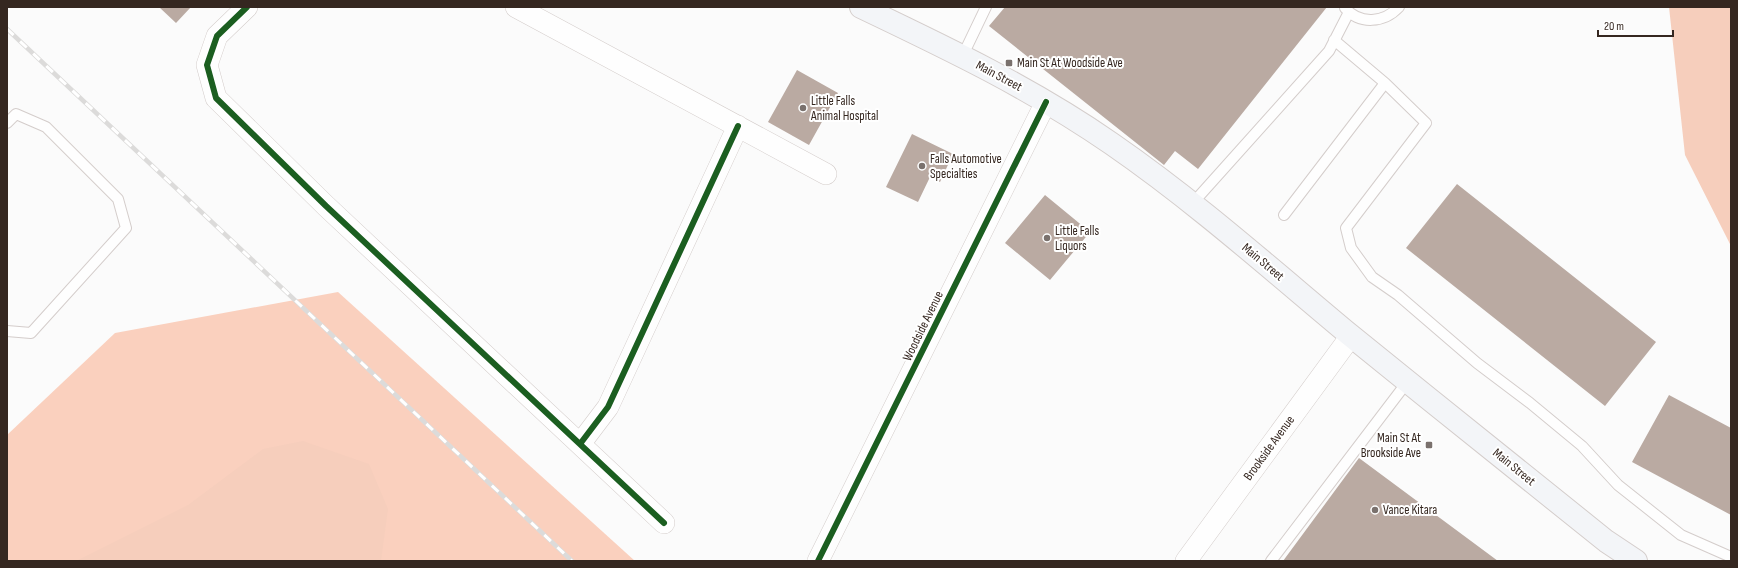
<svg xmlns="http://www.w3.org/2000/svg" width="1738" height="568" font-family="'Sofia Sans Condensed',sans-serif">
	<style>
		.forest { fill: #fad0be }
		.water { fill: #f6cebc }
		.building { fill: #baaaa2 }
		.lines { fill: none; stroke-linecap: round; stroke-linejoin: round }
		.service-casing { stroke: #d4cdcb; stroke-width: 12 }
		.minor-casing { stroke: #d4cdcb; stroke-width: 22 }
		.secondary-casing { stroke: #d4cdcb; stroke-width: 24 }
		.service { stroke: #fefefe; stroke-width: 10 }
		.minor { stroke: #fefefe; stroke-width: 21 }
		.secondary { stroke: #f3f5f8; stroke-width: 22 }
		.rail-casing { stroke: #dcdbda; stroke-width: 4.5 }
		.rail { stroke: #fff; stroke-width: 3; stroke-dasharray: 9; stroke-linecap: butt }
		.cycleway-casing { stroke: #fff; stroke-width: 8 }
		.cycleway { stroke: #1b5e20; stroke-width: 6 }
		.poi-dot { fill: #7a716d; stroke: #fff; stroke-width: 1.5 }
		.labels { text-anchor: middle; dominant-baseline: central; stroke-width: 4; stroke-linejoin: round; paint-order: stroke }
		.poi-label { font-size: 13px; fill: #352720; stroke: #fff; text-anchor: start }
		.street-label { font-size: 13px; fill: #352720; stroke: #fff }
	</style>
	<rect width="100%" height="100%" fill="#fbfbfb"/>
	<path class="forest" d="M338,292L635,561H7V435L115,333Z"/>
	<path class="water" d="M1669,7H1731V246L1685,155Z
		M303,441L369,464L388,509L381,561H76L188,505L263,449Z"/>
	<path class="building" d="M159,7H191L176,23Z
		M1005,7H1327L1198,169L1175,151L1164,165L989,26Z
		M797,70L838,93L809,145L768,122Z
		M912,134L953,154L940,182L930,177L918,202L886,187Z
		M1457,184L1656,342L1605,406L1406,248Z
		M1045,195L1090,232L1050,280L1005,243Z
		M1669,395L1731,428V515L1632,462Z
		M1359,458L1498,561H1283Z"/>
	<g class="lines">
		<g class="service-casing">
			<path id="service" d="M1345,8C1360,25 1384,23 1399,7
				M963,55L986,7
				M1385,83L1426,123L1346,228L1351,248L1372,277L1398,295L1477,363L1530,403L1582,446L1618,485L1681,535L1731,557
				M7,123L16,114L46,127L118,199L126,228L31,333L7,331
				M1192,204L1329,51L1349,12
				M1284,215L1385,83L1334,40
				M1271,561L1408,381"/>
		</g>
		<g class="minor-casing">
			<path id="minor" d="M247,7L217,36L207,65L216,98L326,206L664,523
				M516,7L826,174
				M580,444L608,407L738,126
				M818,561L1046,102
				M1186,561L1351,336"/>
		</g>
		<g class="secondary-casing">
			<path id="secondary" d="M861,7C947,48 1033,89 1112,144C1196,202 1272,270 1350,335C1435,404 1520,472 1606,541L1636,561"/>
		</g>
		<use href="#service" class="service"/>
		<use href="#minor" class="minor"/>
		<use href="#secondary" class="secondary"/>
		<g class="rail-casing">
			<path id="rail" d="M7,29L572,561"/>
		</g>
		<use href="#rail" class="rail"/>
		<g class="cycleway-casing">
			<path id="cycleway" d="M247,7L217,36L207,65L216,98L326,206L664,523
				M580,444L608,407L738,126
				M818,561L1046,102"/>
		</g>
		<use href="#cycleway" class="cycleway"/>
	</g>
	<g class="poi-dot">
		<rect x="1005" y="59" width="8" height="8" rx="2"/>
		<circle cx="803" cy="108" r="4"/>
		<circle cx="922" cy="166" r="4"/>
		<circle cx="1047" cy="238" r="4"/>
		<rect x="1425" y="441" width="8" height="8" rx="2"/>
		<circle cx="1375" cy="510" r="4"/>
	</g>
	<g class="labels">
		<g class="poi-label">
			<text x="1017" y="63">Main St At Woodside Ave</text>
			<text x="811" y="101">Little Falls<tspan x="811" dy="15">Animal Hospital</tspan></text>
			<text x="930" y="159">Falls Automotive<tspan x="930" dy="15">Specialties</tspan></text>
			<text x="1055" y="231">Little Falls<tspan x="1055" dy="15">Liquors</tspan></text>
			<text x="1421" y="438" text-anchor="end">Main St At<tspan x="1421" dy="15">Brookside Ave</tspan></text>
			<text x="1383" y="510">Vance Kitara</text>
		</g>
		<g class="street-label">
			<text transform="translate(999 76) rotate(28)">Main Street</text>
			<text transform="translate(1263 262) rotate(40)">Main Street</text>
			<text transform="translate(923 326) rotate(-64)">Woodside Avenue</text>
			<text transform="translate(1269 448) rotate(-54)">Brookside Avenue</text>
			<text transform="translate(1514 467) rotate(39)">Main Street</text>
		</g>
	</g>
	<rect width="1738" height="568" fill="none" stroke="#352720" stroke-width="16"/>
	<path d="M1598 30v6h75v-6" fill="none" stroke="#352720" stroke-width="2"/>
	<text x="1604" y="30" font-size="12" fill="#352720" stroke="#ffffff" stroke-width="3" paint-order="stroke">20 m</text>
</svg>
